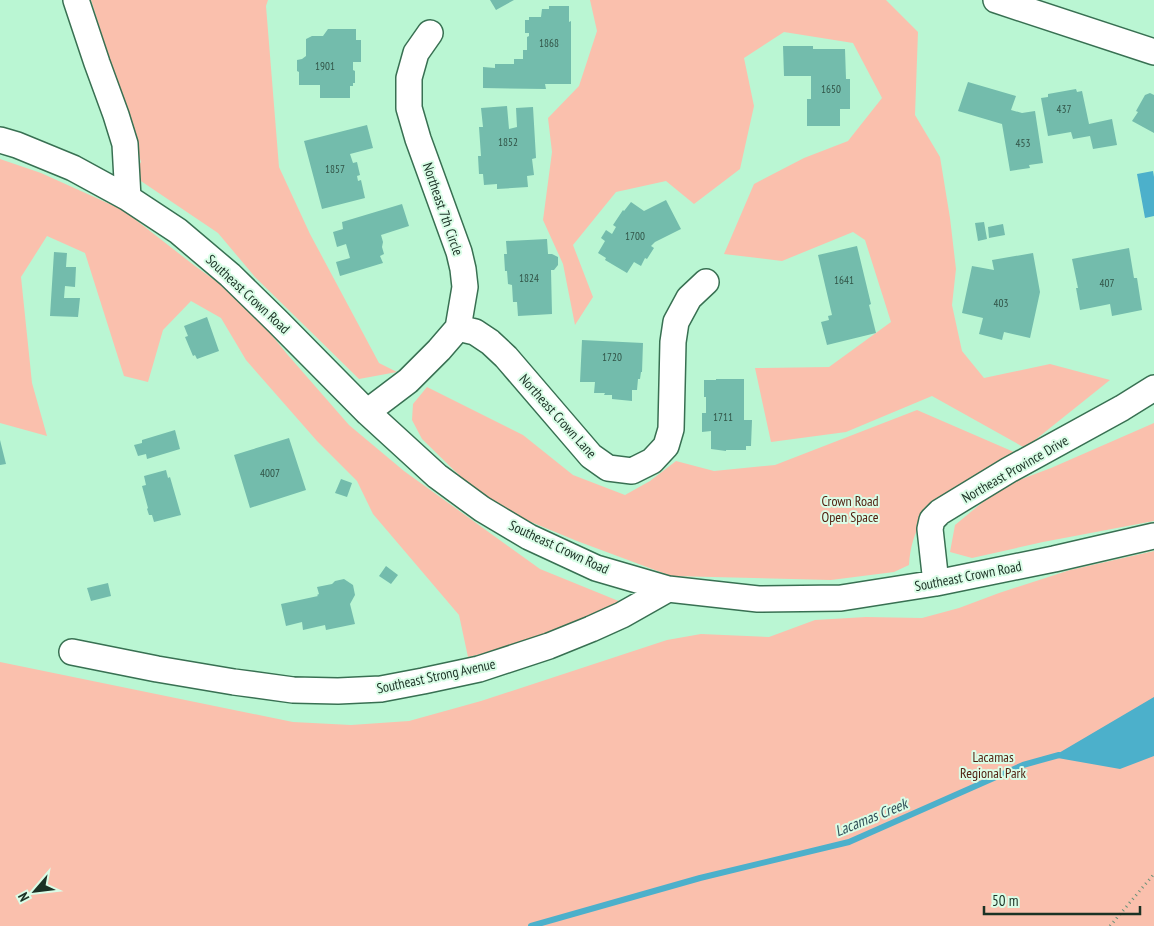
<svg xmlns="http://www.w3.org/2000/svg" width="1154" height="926" font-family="'PT Sans Narrow',sans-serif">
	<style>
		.green { fill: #fac0ad }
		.water { fill: #4cb0cb }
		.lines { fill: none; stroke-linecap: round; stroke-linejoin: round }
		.stream { stroke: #4cb0cb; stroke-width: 6 }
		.building { fill: #73bcac }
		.minor-casing { stroke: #387052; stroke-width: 28 }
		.path { stroke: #689179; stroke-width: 3; stroke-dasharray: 1 4; stroke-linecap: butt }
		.minor { stroke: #fff; stroke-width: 25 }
		.labels { text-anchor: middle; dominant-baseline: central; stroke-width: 4; stroke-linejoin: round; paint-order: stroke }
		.number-label { font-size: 11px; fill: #315447 }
		.street-label { font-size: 14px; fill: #1b3225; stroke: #dafde7 }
		.park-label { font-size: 14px; fill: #4f1e0e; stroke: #dafde7 }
		.water-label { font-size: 15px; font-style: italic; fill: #304f58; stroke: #dafde7 }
	</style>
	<rect width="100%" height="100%" fill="#baf6d3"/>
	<path class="green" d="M91,0H268L266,6L279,167L310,234L379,363L397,372L359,379L255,277L218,233L132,175L141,162Z
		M590,0H886L918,32L915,115L940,157L950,218L956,269L952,305L962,351L984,378L1050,364L1110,380L1025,448L932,396L846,432L771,442L755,368L829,367L891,322L865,240L853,232L782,261L724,254L754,184L804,158L848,141L882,98L853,43L784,32L744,58L754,106L740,169L694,204L666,181L616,192L573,245L593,297L575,325L563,264L543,220L552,152L548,118L579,86L597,31Z
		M0,159L41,173L123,210L195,266L244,301L287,354L349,425L404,471L540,569L626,604L532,643L468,657L459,615L373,514L357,481L317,441L246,360L221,318L191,301L163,330L148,382L124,376L85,253L47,236L21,277L32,383L47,436L0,423Z
		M427,387L523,435L573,475L625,495L650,481L676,461L714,471L775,465L917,410L1021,455L923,519C914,533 910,548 909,565L894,572L831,580L671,576L577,541L497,508L460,476L422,439L412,420L413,404Z
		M1154,423V521L1043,542L972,558L950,552L955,525L1001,487L1051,468Z
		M1154,551V926H0V662L293,722L351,725L409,721L481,701L667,640L701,634L769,637L815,620L866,617L922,618L959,608L999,593L1070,570Z"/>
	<path class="water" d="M1153,171L1154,177V216L1145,218L1137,174Z
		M1154,697V756L1120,769L1052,757Z"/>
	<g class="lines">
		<path class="stream" d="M531,926L700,878L849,842L1023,765L1059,755"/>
	</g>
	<path class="building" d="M490,0H514L496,10Z
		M549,6H569V22L571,21V84H545L546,89L483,88V67L495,68V64H514V59H523V50H527V37L529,36V33H525V20H529V17H541L542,9H549Z
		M328,29H356V40H361V62H353V70L355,71V83H353V86H350V98H320V85H299V72L297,71V60L302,59L306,56V39L312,36H323Z
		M783,46H813V49H845L846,79H850V109H840V126H807V99H811V76H784Z
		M968,82L1016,96L1011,110L1022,113L1035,111L1043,163L1029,165L1030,168L1010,171L1002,124L958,111Z
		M1076,89L1077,92L1082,91L1089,124L1112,119L1117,145L1093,149L1090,136L1073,139L1071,132L1048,136L1041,98L1048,97V94Z
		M1150,93L1154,95V133L1132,121L1138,112L1136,111L1145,95Z
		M507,106L509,129L517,127L516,108L533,107L536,158L532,159L534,175L527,176L528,187L497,189V184L484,185L483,174H479L478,156H481L479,127H483L481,108Z
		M367,125L373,148L350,154L353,163L357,162L360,175L357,176L358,181L361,180L365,198L322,209L304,141Z
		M666,200L681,229L655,242L651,246L654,248L647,259L645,258L641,266L634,262L627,273L605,260L606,258L598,253L605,241L601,238L606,230L612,234L616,227L613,225L623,210L624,211L631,202L644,211Z
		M402,204L409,226L381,235L383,242L382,247L384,254L380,256L383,263L340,276L336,262L350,258L346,244L337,247L333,232L343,229L342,222Z
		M984,222L987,239L978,241L975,223Z
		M1003,224L1005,235L989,238L988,227Z
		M547,239L548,254H552L558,257V265L554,270H551L552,314L518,316L517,302H513L512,285L508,284L507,271H505L504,254H507L506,241Z
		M857,246L871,304L869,305L876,333L827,345L821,322L829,320L828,316L832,315L818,255Z
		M1129,248L1134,278H1137L1142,310L1112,316L1110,304L1080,310L1076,288H1078L1072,259Z
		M54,252L67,253L66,267H76L75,287L65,286L64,298H80L78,317L50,316Z
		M1033,253L1040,292L1030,338L1004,332L1002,340L979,334L983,318L962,313L972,266L994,270L992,260Z
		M207,317L219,351L197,359L195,355L193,356L185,337L188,336L184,326Z
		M582,340L643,343L642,372H641L640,379H638L637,390H632V401L612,399V395H604L605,393H594L595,382H580Z
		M716,379H744V420H752L751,446H746V450H726V451L711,449V431L702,432V413H706V397H704V380H716Z
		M175,430L180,449L147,459L146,454L138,456L134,445L142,443V440Z
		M289,438L306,490L250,508L234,455Z
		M0,440L6,464L0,465Z
		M166,470L168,478L170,477L181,515L154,522L152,515H149L147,509L148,508L142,486L146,485L144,476Z
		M341,479L352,483L347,497L335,493Z
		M386,566L398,575L391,584L379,576Z
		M344,579L353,585L355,595L350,604L355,624L326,630L325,625L303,630L302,622L286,626L281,604L318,596L317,595L319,594L317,587L332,584L335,581Z
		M108,583L111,596L91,601L87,588Z"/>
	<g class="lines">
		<g class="minor-casing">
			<path id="minor" d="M76,0L97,63L116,115L125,144L128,198
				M996,0L1154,52
				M0,140L17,145L73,168L128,198L178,231L230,275L278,322L367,412L437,476L482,509L529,537L596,568L668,589L758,599L841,598L936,583L1054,559L1154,536
				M458,328L475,332L490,342L506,357L591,456L608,468L632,471L652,461L666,446L671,429L673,342L676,322L689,298L706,282
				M367,412L408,381L439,350L458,328L465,287L463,269L459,252L418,139L409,108V78L416,53L430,33
				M936,583L930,529L932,520L940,512L1009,470L1122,408L1154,388
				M72,652L157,669L234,682L293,690L338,691L381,689L423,681L479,669L549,646L591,629L622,615L668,589"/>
		</g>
		<path class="path" d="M1110,926L1154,874"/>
		<use href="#minor" class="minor"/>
	</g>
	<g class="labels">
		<g class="number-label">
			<text x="549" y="43">1868</text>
			<text x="325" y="66">1901</text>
			<text x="831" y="89">1650</text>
			<text x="1064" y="109">437</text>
			<text x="508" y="142">1852</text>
			<text x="1023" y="143">453</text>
			<text x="335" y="169">1857</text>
			<text x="635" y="236">1700</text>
			<text x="529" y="278">1824</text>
			<text x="844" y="280">1641</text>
			<text x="1107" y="283">407</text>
			<text x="1001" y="303">403</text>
			<text x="612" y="357">1720</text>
			<text x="723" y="417">1711</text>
			<text x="270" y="473">4007</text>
		</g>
		<g class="street-label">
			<text transform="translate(443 209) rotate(71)">Northeast 7th Circle</text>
			<text transform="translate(248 294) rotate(43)">Southeast Crown Road</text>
			<text transform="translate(558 416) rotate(48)">Northeast Crown Lane</text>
			<text transform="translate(1015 469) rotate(-30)">Northeast Province Drive</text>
			<text transform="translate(559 547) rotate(25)">Southeast Crown Road</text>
			<text transform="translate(968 576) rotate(-11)">Southeast Crown Road</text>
			<text transform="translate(436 676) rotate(-12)">Southeast Strong Avenue</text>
		</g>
		<g class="park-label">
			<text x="850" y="501">Crown Road<tspan x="850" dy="16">Open Space</tspan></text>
			<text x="993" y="757">Lacamas<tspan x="993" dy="16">Regional Park</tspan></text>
		</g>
		<g class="water-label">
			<text transform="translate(871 817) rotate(-22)">Lacamas Creek</text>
		</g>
	</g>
	<g transform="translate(35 891) rotate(242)" stroke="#dafde7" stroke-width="4" paint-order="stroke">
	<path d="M0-4L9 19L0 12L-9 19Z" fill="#1b3225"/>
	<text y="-8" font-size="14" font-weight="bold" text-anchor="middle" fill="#1b3225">N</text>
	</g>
	<path d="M984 906v8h156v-8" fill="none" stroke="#1b3225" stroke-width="2.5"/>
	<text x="992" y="906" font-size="15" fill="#1b3225" stroke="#dafde7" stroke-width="4" paint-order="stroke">50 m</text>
</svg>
